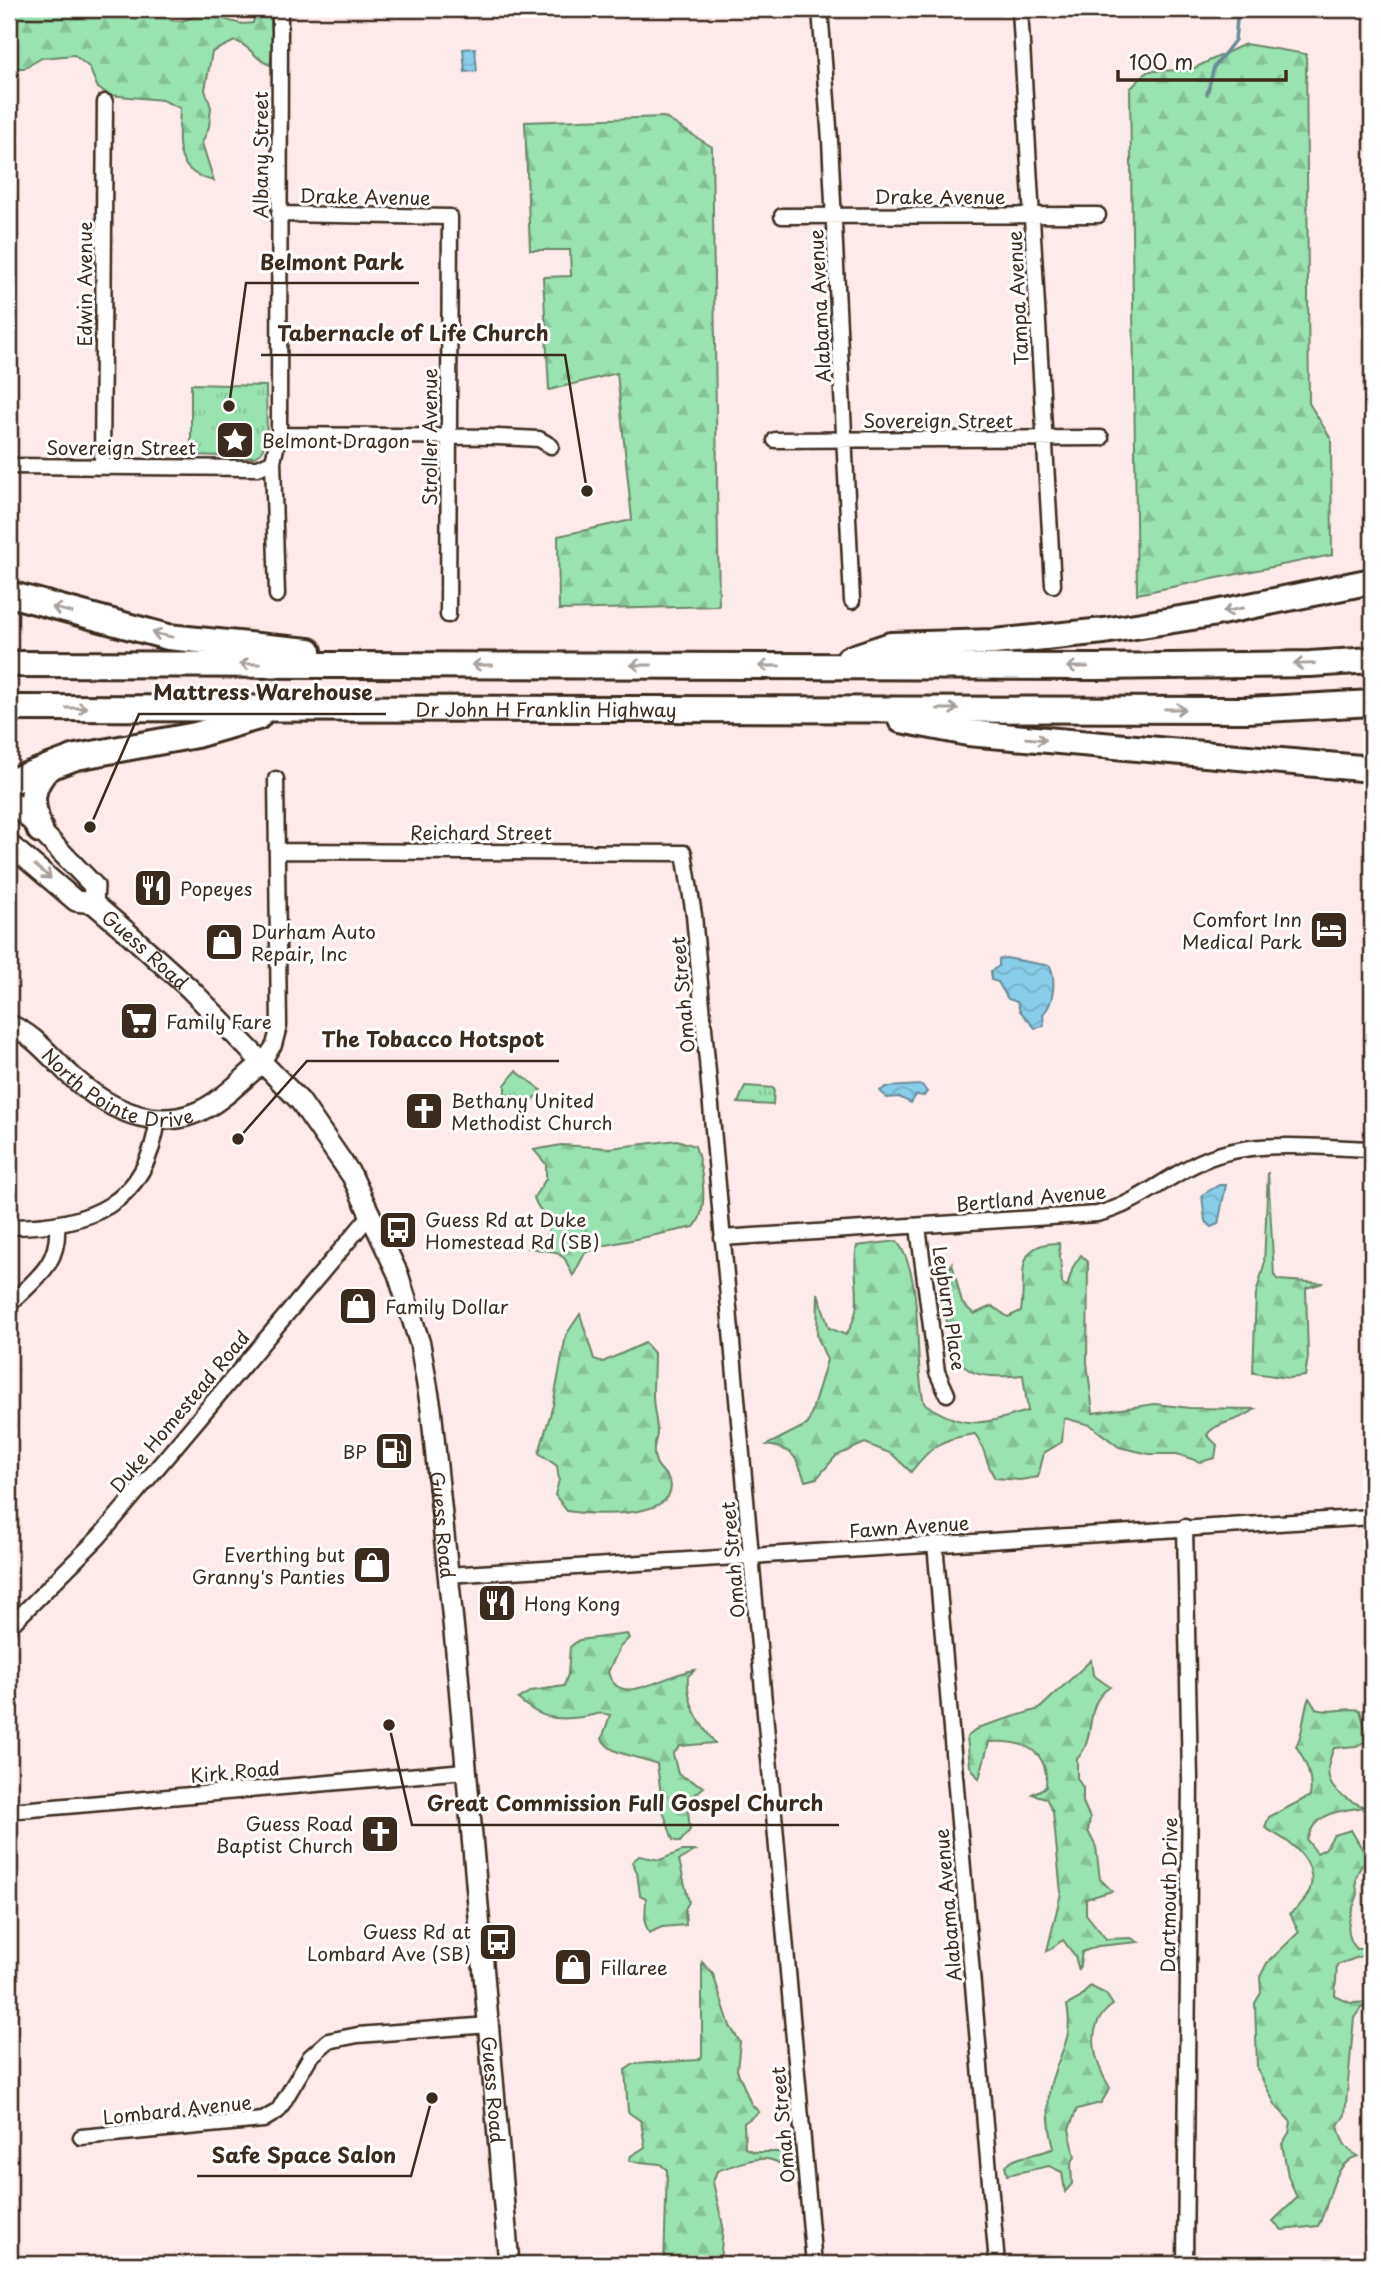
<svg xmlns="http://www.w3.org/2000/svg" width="1381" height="2273" font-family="'Playpen Sans',sans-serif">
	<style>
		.grass { fill: url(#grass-tufts); stroke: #6a8668; stroke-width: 2 }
		.forest { fill: url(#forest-firs); stroke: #6a8668; stroke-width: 2 }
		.water { fill: url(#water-waves); stroke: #698c98; stroke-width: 2 }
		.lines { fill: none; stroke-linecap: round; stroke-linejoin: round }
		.stream { stroke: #698c98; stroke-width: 3.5 }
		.street-casing { stroke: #3b2a1e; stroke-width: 19 }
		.secondary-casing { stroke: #3b2a1e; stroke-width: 24 }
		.highway-casing { stroke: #3b2a1e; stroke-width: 30 }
		.street { stroke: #fff; stroke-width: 14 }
		.secondary { stroke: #fff; stroke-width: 19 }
		.highway { stroke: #fff; stroke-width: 24 }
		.oneway { stroke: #a79f9a }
		.labels { text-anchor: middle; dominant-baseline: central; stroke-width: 6; stroke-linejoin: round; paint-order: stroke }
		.street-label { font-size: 19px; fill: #3b2a1e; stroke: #fff }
		.poi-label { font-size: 19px; fill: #3b2a1e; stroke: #fff; text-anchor: start }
		.leader { fill: none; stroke: #3b2a1e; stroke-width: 2.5 }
		.callout-dot { fill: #3b2a1e; stroke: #fff; stroke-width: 2.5 }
		.callout-label { font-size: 21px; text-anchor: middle; font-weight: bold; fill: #3b2a1e; stroke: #fff; stroke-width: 6; stroke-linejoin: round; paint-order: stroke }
	</style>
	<defs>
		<pattern id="grass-tufts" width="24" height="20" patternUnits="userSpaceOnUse" patternTransform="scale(1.75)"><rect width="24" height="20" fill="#99e2b1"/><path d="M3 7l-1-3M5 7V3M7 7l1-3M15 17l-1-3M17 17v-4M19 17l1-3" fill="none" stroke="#85c298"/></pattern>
		<pattern id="forest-firs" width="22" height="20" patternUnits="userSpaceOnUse" patternTransform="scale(1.75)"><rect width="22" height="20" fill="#99e2b1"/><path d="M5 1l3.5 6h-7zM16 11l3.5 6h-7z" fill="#85c298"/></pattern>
		<pattern id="water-waves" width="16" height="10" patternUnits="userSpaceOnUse" patternTransform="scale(1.75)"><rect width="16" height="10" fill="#88cdea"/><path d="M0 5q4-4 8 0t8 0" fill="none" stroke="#76b0c8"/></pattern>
	</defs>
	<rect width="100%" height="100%" fill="#fdebeb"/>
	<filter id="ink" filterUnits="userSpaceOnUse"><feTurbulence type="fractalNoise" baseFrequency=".0143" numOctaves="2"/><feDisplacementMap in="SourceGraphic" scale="14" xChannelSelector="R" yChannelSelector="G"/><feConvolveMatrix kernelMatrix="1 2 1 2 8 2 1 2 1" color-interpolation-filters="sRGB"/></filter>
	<g filter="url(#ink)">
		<path class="grass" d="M191,384L266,386L267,438L261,453L254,457L191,455Z
			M516,1071L541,1090L525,1110L505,1095V1085Z
			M745,1086L774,1088L773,1105L738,1103Z"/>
		<path class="forest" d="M9,9H167L170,20C185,24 189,16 203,15C222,15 235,27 253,23L256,9H270L273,48L270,65C253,59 253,47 235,41L212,52L205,90L211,107L209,127L202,143L214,181C171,172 179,141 180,108L162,100L109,95L98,88L89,67L74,55L42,58L24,68H9Z
			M1245,44L1306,54L1309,403L1331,439L1332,555L1137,594L1130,89L1148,71L1190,70Z
			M664,117L712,147L719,606L559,610L558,536L632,520L617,373L549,390L543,277L571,276L570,250H530L525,122Z
			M677,1140L695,1146C702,1166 710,1210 694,1227L602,1246L585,1253L573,1276L565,1259L556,1252L528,1248L547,1238C554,1214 538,1215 534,1197L546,1179V1164L534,1150L561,1145L610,1148Z
			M1268,1172L1274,1275L1278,1280L1323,1283L1306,1288L1308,1357L1305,1376L1289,1378L1253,1373L1256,1294L1264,1265Z
			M897,1241C926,1281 912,1355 924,1403C963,1431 984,1424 1028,1411L1023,1375C1007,1376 983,1379 969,1370C944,1353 940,1288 952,1263L962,1303L974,1314L992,1306L1008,1317L1021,1311C1027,1278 1011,1243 1059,1243L1062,1283L1067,1287L1073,1267L1081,1255L1088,1262L1087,1362L1093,1413L1155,1404L1190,1408L1255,1409C1241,1422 1216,1421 1207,1435L1217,1445L1215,1458L1200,1462L1177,1454H1149L1119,1447L1090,1425L1064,1418L1062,1442L1044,1453L1038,1477L1020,1480L995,1478C985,1463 986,1448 975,1434C941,1439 932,1445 911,1472L892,1454L865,1443L836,1456L817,1478L805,1481C797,1457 794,1449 767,1445L808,1424L827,1360L817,1336L818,1293L829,1328L846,1335C867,1303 850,1280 857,1246Z
			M580,1314L594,1359L603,1362L645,1343L654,1353C654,1367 653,1382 653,1396C653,1408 657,1421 657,1433C657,1438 654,1443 654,1449C652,1469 670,1473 671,1486C671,1520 588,1515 567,1511L555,1495L559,1480L557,1466L539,1453L553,1405L566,1335Z
			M627,1634L629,1638L620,1647L608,1672C619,1711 665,1673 695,1670L688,1676C686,1703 699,1723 715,1743L680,1746L673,1754L678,1774L704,1787L687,1801L690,1830L680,1842L673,1840L663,1811L657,1764C640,1756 611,1756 602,1739L610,1715C598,1711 594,1716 582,1717C554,1721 540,1718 518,1699L531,1691L564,1686L568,1674L570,1647L579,1640Z
			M1091,1660L1093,1675L1110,1687C1082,1705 1098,1737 1077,1759V1778L1083,1788V1802L1090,1818L1088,1831L1096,1847L1100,1879L1112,1891L1086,1899V1914L1106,1939L1131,1938L1138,1942L1098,1946L1082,1952L1079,1971L1075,1956L1063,1940L1047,1951L1061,1893L1053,1812L1046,1798L1032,1794L1046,1787C1049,1749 1023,1740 989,1742L979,1779L970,1766L967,1737L980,1727L1039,1709Z
			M1309,1698L1316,1709C1331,1714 1345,1707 1360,1710L1369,1741L1356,1746L1334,1748C1319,1782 1334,1795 1365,1807C1339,1811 1315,1811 1307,1840L1317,1853L1325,1849L1334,1835L1351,1830L1368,1859C1357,1869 1353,1879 1358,1894C1351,1913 1341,1932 1357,1949L1372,1948V1952L1337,1965L1335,1996L1350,2003L1372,2002L1361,2008L1354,2018L1345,2115L1338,2125C1341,2140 1345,2149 1358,2156C1331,2163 1331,2204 1318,2226L1282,2230L1273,2221L1297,2198L1288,2176L1282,2144L1289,2133L1291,2122L1276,2106L1257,2069L1255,2003L1261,1993L1260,1977L1267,1963L1299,1932L1290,1913C1321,1891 1317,1864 1288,1842C1280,1836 1272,1833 1265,1827L1269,1817L1310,1796C1313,1777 1306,1762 1296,1746C1305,1730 1302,1714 1309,1698Z
			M682,1851H695L679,1860L689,1902L685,1909L686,1925L662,1927L649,1933L645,1923L646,1898L640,1895L637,1872L632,1862L639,1856L660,1860Z
			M702,1962L713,1974L730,2026L740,2042L737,2070L751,2104L759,2112L744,2123L745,2148L754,2152H789L795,2161L796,2171L790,2175C774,2147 742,2162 717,2171L713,2182L723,2226L720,2264H664L667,2170L660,2164L629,2161L631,2156L645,2147L641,2121L628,2112L625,2070L634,2064L698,2060L702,2056Z
			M1090,1986L1106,1994L1113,2005C1083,2025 1094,2062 1110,2088L1101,2103L1077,2109L1069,2129L1075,2157L1071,2163L1072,2184L1065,2192L1062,2172L1049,2166L1007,2175L1005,2166C1018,2154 1038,2156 1054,2148C1049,2130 1046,2102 1051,2083C1059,2052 1074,2040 1067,2005L1080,1998Z"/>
		<path class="water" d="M475,48L477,71L465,72L463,49Z
			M1006,958L1050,966C1056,980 1054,1003 1043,1014L1044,1026L1035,1028L1020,1011L1017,1002L1008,999L998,982L991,980V971L999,966V959Z
			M922,1085L927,1092L924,1096L916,1095L911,1103L899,1097L887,1098L880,1091L886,1087Z
			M1219,1185H1226L1218,1224L1211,1227L1205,1221L1202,1195Z"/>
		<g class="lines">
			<path class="stream" d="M1207,94L1214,67L1235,40L1238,9"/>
			<g class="street-casing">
				<path id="street" d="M820,9L830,140L852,601
					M1020,9L1053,585
					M279,214L450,217L448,615
					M782,216L1098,215
					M279,435L498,437L539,439L551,446
					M775,440L1101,438
					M102,465L105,102
					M9,466L258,468L273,461
					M277,595L273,461L279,435L280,9
					M278,851L684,853L694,915L814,2264
					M262,1063L274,1045L279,1026L276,779
					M9,1227C88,1227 147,1206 158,1118
					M918,1227L937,1372L947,1394
					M722,1238L1097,1214C1137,1205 1165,1177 1202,1161C1253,1138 1318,1148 1372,1149
					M9,1305C35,1279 60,1265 57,1225
					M935,1543L997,2264
					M448,1575L1372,1517
					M9,1627L99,1537L372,1213
					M9,1811L465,1771
					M81,2137L263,2120L278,2111L310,2057L328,2041L358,2035L489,2025
					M1185,2264L1190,1780L1185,1527"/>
			</g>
			<g class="secondary-casing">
				<g id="secondary">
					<path d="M9,798L94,886L93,903"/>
					<path id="s1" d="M9,844L76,901L93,903L127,932L190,989L300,1101L352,1176L398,1274L420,1344L431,1408L456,1651L509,2264"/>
					<path id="s2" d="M9,1025C32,1033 49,1055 67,1072C110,1113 167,1140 221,1098C235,1088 248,1074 262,1063"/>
				</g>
			</g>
			<g class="highway-casing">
				<g id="highway">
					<path d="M9,594L168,637L309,651"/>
					<path d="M849,659L891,645L994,642L1104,631L1211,614L1372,581"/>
					<path d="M9,664L1096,667L1310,664L1372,660"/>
					<path id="s3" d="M9,708L1247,710L1372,703"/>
					<path d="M901,720L968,733L1372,769"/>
					<path d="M9,782L76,757L196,735L258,717"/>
					<path d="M40,830C30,804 29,787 49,767"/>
				</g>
			</g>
			<use href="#street" class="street"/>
			<use href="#secondary" class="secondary"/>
			<use href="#highway" class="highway"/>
		</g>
		<defs><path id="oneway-shaft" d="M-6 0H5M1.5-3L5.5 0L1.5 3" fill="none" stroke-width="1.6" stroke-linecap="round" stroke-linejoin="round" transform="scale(1.75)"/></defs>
		<g class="oneway">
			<use href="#oneway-shaft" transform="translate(62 610) rotate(-165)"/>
			<use href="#oneway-shaft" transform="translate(1233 610) rotate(169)"/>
			<use href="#oneway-shaft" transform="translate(162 635) rotate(-168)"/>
			<use href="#oneway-shaft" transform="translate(250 664) rotate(180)"/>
			<use href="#oneway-shaft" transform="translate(1304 664) rotate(178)"/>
			<use href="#oneway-shaft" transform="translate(482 665) rotate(-180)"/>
			<use href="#oneway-shaft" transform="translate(641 665) rotate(-180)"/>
			<use href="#oneway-shaft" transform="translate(769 666) rotate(180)"/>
			<use href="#oneway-shaft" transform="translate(1077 667) rotate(-180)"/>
			<use href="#oneway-shaft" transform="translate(77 708)"/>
			<use href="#oneway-shaft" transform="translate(948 709)"/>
			<use href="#oneway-shaft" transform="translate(1175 709)"/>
			<use href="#oneway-shaft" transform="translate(1036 739) rotate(5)"/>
			<use href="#oneway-shaft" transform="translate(43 872) rotate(40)"/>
		</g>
	</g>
	<defs>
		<g id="sight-square" transform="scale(2.0125)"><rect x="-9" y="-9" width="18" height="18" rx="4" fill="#3b2a1e" stroke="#fff"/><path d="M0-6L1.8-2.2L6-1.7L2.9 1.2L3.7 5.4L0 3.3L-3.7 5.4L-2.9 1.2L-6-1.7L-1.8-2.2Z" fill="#fff"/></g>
		<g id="restaurant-square" transform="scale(2.0125)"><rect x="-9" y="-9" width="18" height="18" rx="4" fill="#3b2a1e" stroke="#fff"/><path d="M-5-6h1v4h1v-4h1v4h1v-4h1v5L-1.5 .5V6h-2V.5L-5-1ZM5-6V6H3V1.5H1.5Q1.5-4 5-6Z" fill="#fff"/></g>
		<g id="hotel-square" transform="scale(2.0125)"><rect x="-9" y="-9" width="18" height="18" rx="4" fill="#3b2a1e" stroke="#fff"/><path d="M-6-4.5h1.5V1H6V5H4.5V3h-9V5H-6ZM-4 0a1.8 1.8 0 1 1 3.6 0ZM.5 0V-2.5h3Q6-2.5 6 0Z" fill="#fff"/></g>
		<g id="shop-square" transform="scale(2.0125)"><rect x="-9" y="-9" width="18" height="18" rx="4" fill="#3b2a1e" stroke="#fff"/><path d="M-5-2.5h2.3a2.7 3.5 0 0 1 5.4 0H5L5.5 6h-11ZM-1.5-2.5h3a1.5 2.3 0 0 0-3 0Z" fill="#fff"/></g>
		<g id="supermarket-square" transform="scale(2.0125)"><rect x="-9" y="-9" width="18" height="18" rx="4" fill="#3b2a1e" stroke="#fff"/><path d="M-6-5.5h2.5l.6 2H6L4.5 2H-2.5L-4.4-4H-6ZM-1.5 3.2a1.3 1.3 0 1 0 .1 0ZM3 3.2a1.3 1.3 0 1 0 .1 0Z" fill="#fff"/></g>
		<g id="church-square" transform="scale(2.0125)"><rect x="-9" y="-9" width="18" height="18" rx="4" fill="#3b2a1e" stroke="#fff"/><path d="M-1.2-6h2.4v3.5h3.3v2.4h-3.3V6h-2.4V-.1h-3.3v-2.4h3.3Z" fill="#fff"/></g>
		<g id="bus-square" transform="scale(2.0125)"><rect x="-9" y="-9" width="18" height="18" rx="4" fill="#3b2a1e" stroke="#fff"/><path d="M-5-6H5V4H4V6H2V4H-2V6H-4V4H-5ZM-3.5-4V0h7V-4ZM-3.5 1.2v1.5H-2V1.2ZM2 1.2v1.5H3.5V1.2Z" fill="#fff"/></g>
		<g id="fuel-square" transform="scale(2.0125)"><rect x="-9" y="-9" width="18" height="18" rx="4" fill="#3b2a1e" stroke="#fff"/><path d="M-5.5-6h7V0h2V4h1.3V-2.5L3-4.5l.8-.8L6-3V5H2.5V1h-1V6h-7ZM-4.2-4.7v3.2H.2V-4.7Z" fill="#fff"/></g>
	</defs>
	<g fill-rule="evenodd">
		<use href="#sight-square" x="235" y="440"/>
		<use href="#restaurant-square" x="153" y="888"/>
		<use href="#hotel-square" x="1329" y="930"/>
		<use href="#shop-square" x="224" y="942"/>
		<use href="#supermarket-square" x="139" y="1021"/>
		<use href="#church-square" x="424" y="1111"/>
		<use href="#bus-square" x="398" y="1230"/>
		<use href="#shop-square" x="358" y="1306"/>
		<use href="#fuel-square" x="394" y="1451"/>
		<use href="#shop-square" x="372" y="1565"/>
		<use href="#restaurant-square" x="497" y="1603"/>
		<use href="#church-square" x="380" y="1834"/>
		<use href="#bus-square" x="498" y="1942"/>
		<use href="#shop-square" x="573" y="1967"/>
	</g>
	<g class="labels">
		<g class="street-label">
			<text transform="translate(260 155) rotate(-90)">Albany Street</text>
			<text transform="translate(365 196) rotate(1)">Drake Avenue</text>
			<text x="940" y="196">Drake Avenue</text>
			<text transform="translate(84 284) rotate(-90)">Edwin Avenue</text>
			<text transform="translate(1017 298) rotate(-93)">Tampa Avenue</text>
			<text transform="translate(819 306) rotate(-93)">Alabama Avenue</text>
			<text x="938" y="420">Sovereign Street</text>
			<text transform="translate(429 437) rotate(-90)">Stroller Avenue</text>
			<text x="121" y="447">Sovereign Street</text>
			<text stroke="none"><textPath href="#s3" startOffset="537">Dr John H Franklin Highway</textPath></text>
			<text x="481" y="832">Reichard Street</text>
			<text stroke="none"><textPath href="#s1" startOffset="175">Guess Road</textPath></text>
			<text transform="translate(682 995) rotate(-95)">Omah Street</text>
			<text stroke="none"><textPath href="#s2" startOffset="130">North Pointe Drive</textPath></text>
			<text transform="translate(1031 1197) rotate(-5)">Bertland Avenue</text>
			<text transform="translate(950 1308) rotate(81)">Leyburn Place</text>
			<text transform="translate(179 1411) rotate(-50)">Duke Homestead Road</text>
			<text stroke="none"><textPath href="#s1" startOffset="847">Guess Road</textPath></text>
			<text transform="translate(909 1526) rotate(-4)">Fawn Avenue</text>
			<text transform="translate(732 1560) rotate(-95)">Omah Street</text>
			<text transform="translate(235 1771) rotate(-5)">Kirk Road</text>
			<text transform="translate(1168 1895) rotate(-89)">Dartmouth Drive</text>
			<text transform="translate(947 1905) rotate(-95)">Alabama Avenue</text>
			<text stroke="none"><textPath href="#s1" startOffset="1414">Guess Road</textPath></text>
			<text transform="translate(177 2109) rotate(-6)">Lombard Avenue</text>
			<text transform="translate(782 2125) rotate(-95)">Omah Street</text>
		</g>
		<g class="poi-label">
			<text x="262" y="440">Belmont Dragon</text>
			<text x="180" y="888">Popeyes</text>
			<text x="1302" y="919" text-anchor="end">Comfort Inn<tspan x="1302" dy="22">Medical Park</tspan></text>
			<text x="251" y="931">Durham Auto<tspan x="251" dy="22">Repair, Inc</tspan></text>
			<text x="166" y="1021">Family Fare</text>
			<text x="451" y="1100">Bethany United<tspan x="451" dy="22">Methodist Church</tspan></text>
			<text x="425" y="1219">Guess Rd at Duke<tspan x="425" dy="22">Homestead Rd (SB)</tspan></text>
			<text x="385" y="1306">Family Dollar</text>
			<text x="367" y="1451" text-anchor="end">BP</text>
			<text x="345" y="1554" text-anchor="end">Everthing but<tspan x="345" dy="22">Granny's Panties</tspan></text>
			<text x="524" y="1603">Hong Kong</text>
			<text x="353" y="1823" text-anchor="end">Guess Road<tspan x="353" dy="22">Baptist Church</tspan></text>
			<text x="471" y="1931" text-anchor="end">Guess Rd at<tspan x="471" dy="22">Lombard Ave (SB)</tspan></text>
			<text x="600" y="1967">Fillaree</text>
		</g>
	</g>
	<path class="leader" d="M229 406L246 283H419M587 491L565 355H261M90 827L139 714H386M238 1139L307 1061H559M389 1725L412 1825H839M432 2098L411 2176H197"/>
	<g class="callout-dot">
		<circle cx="229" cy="406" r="7"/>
		<circle cx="587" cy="491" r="7"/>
		<circle cx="90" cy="827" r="7"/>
		<circle cx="238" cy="1139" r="7"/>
		<circle cx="389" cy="1725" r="7"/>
		<circle cx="432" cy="2098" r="7"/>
	</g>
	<g class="callout-label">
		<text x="332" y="270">Belmont Park</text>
		<text x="413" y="341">Tabernacle of Life Church</text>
		<text x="263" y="700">Mattress Warehouse</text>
		<text x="433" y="1047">The Tobacco Hotspot</text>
		<text x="625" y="1811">Great Commission Full Gospel Church</text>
		<text x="304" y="2163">Safe Space Salon</text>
	</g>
	<rect width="1381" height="2273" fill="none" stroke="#fff" stroke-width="35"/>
	<rect x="18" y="18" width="1346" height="2238" fill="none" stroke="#3b2a1e" stroke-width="2.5" filter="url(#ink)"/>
	<path d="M1118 70v10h168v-10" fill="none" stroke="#3b2a1e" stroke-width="3.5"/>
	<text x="1129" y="70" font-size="21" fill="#3b2a1e" stroke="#ffffff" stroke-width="5" paint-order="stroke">100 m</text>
</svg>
